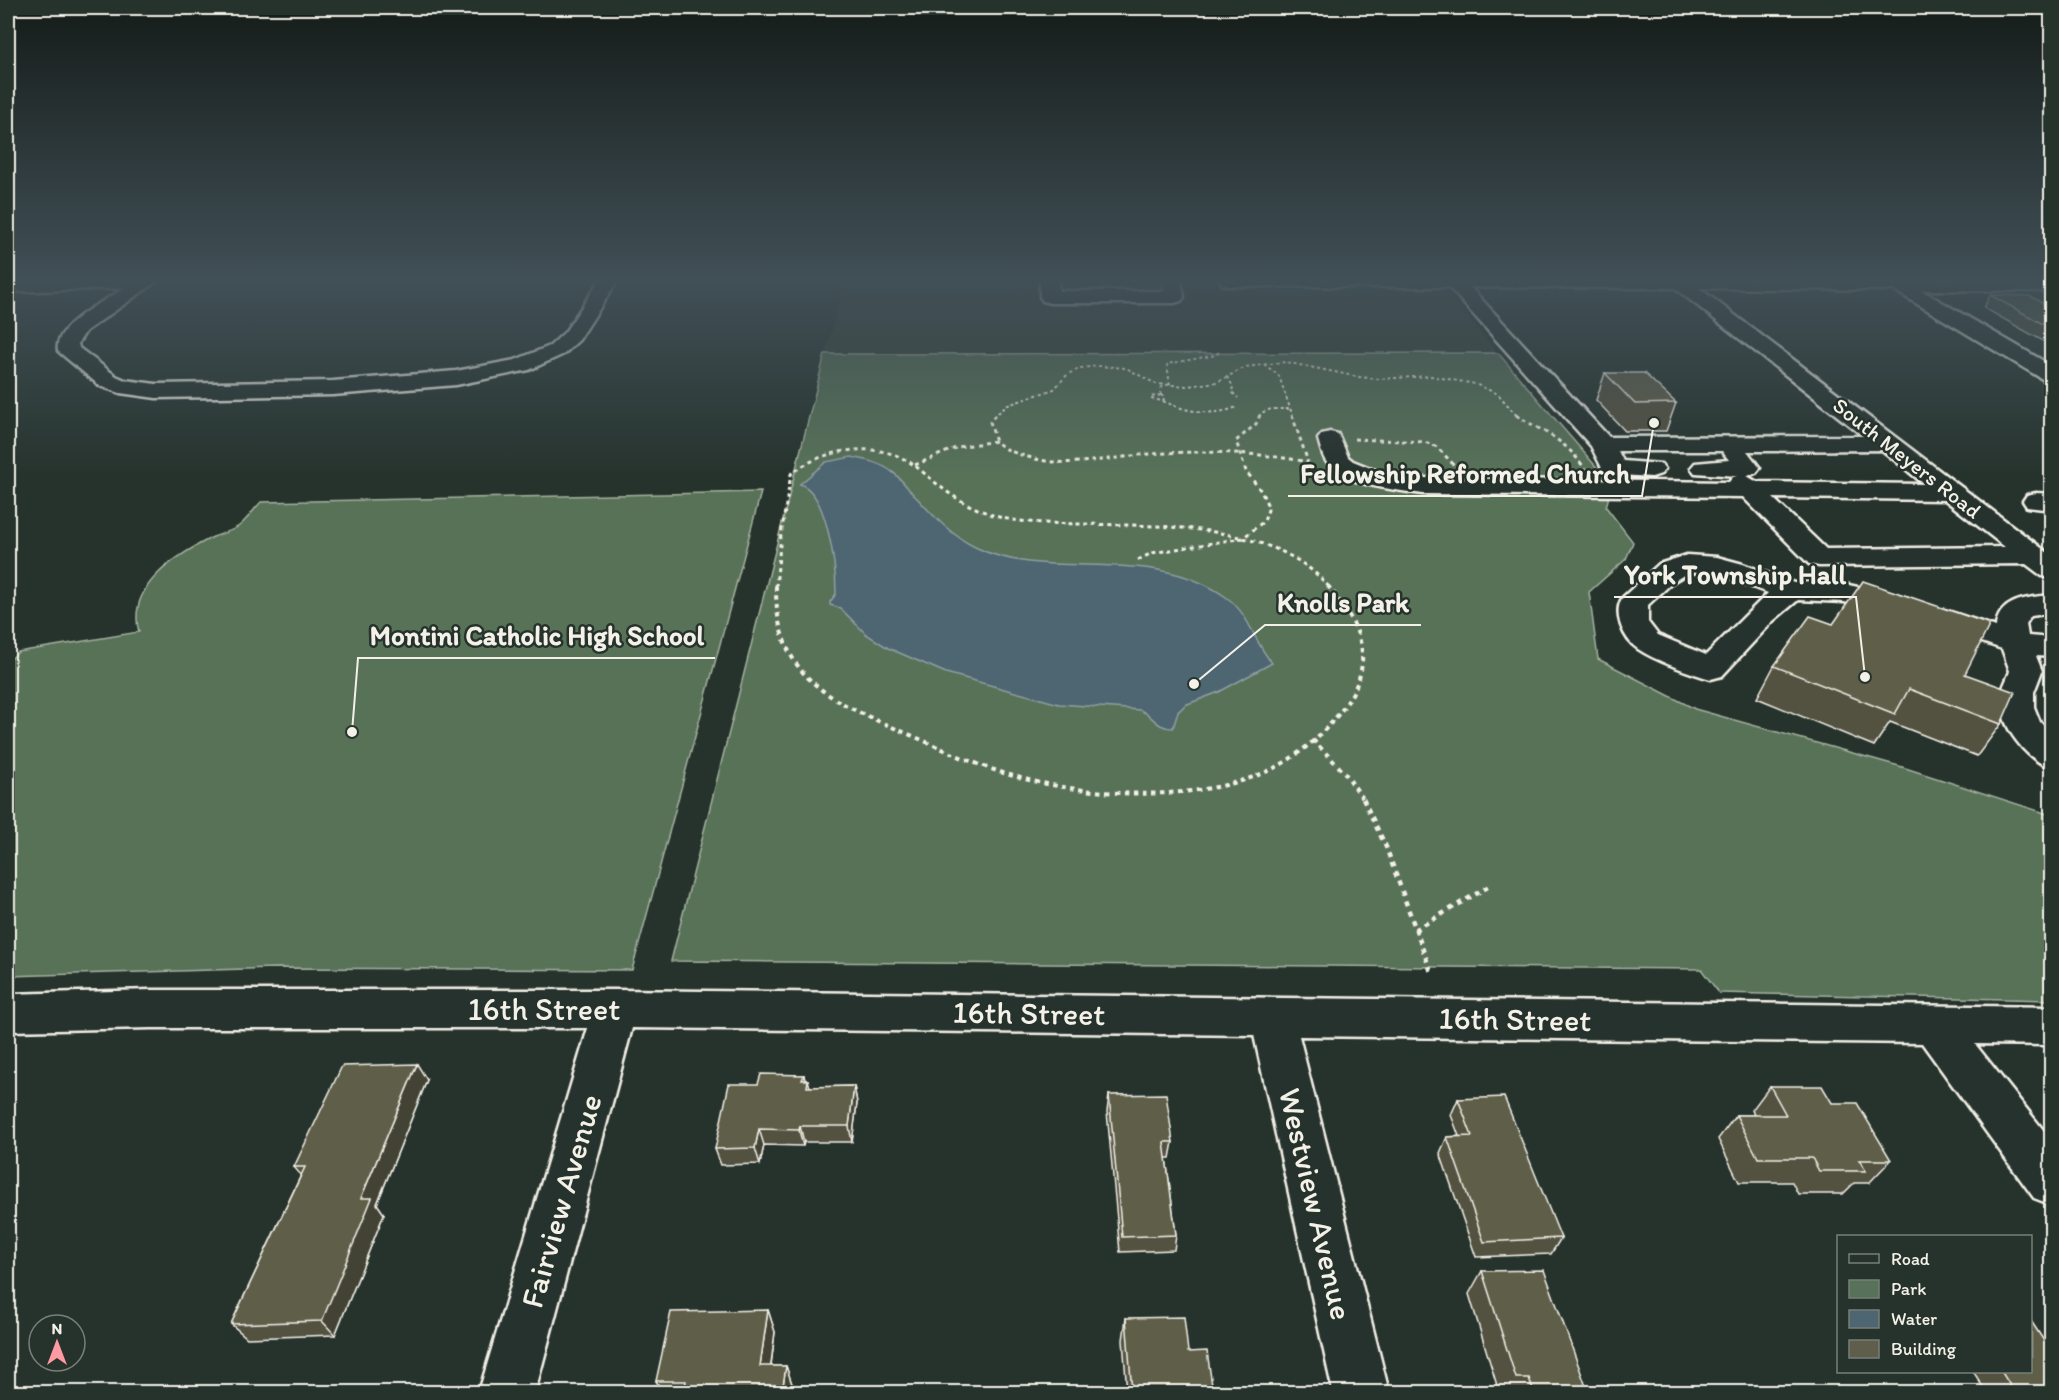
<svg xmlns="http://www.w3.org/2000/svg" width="2059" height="1400" font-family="Itim,sans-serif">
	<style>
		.built { fill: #374036 }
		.green { fill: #587259; stroke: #a6b2a0; stroke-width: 1.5 }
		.water { fill: #4d6672; stroke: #909ea1; stroke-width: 1.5 }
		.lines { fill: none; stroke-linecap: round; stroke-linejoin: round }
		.minor-casing { stroke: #f4f1e8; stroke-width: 5 }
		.path-far3 { stroke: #f4f1e8; stroke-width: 2; stroke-dasharray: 3 3; stroke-linecap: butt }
		.path-far2 { stroke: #f4f1e8; stroke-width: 3; stroke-dasharray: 4 4; stroke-linecap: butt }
		.path-far1 { stroke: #f4f1e8; stroke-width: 4; stroke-dasharray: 4.5 4.5; stroke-linecap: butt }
		.path { stroke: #f4f1e8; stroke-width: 4.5; stroke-dasharray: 5 5; stroke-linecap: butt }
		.minor { fill: #26332d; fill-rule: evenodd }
		.wall { fill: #525140; stroke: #f4f1e8; stroke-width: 1.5 }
		.shaded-wall { fill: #424234; stroke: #f4f1e8; stroke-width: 1.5 }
		.building { fill: #5f5e4a; stroke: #f4f1e8; stroke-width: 1.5 }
		.labels { text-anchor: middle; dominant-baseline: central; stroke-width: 5; stroke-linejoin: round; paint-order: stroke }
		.far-street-label { font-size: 22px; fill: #f4f1e8; stroke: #26332d }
		.near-street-label { font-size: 32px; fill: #f4f1e8; stroke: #26332d }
		.leader { fill: none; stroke: #f4f1e8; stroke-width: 2 }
		.callout-dot { fill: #f4f1e8; stroke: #26332d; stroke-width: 2 }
		.callout-label { font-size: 27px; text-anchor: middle; font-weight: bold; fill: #f4f1e8; stroke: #26332d; stroke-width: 5; stroke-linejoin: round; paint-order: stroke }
	</style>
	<rect width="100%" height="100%" fill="#26332d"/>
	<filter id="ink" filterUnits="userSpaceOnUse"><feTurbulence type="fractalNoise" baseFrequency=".0167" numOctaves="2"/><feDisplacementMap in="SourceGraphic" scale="12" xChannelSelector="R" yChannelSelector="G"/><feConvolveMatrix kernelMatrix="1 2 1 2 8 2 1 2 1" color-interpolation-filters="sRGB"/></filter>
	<g filter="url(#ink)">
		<path class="built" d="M846,280L1439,284L1498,353L825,354Z"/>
		<path class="green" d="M1498,353L1612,485L1606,507L1633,542L1626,559L1589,592L1598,659L1695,709L1899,766L2051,815V1000L1719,993L1701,969L671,961L825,354Z
			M761,492L632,970L276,968L8,976V662L18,652L139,632C126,586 177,555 213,537C221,534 232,531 239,526C247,520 254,509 261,502Z"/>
		<path class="water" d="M852,457C866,460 880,463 891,471C899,476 906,486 913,494C931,513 950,535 975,547C1050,584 1149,542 1226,597C1250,614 1254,643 1272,663L1219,692L1185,705L1178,712L1173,728C1156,728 1154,716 1140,710L1059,704L946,673L888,648L866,634L840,608L830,605V602L836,594C836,569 828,493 800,484L826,462Z"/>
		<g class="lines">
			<g class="minor-casing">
				<path id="minor" d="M8,280H159L86,331L78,343L79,348L116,376L125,380L156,384L333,381L456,371L515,360L550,346L565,332L600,280H618L579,340L564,354L529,370L456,385L333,395L156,398L120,393L100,386L58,351C53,325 106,300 125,288L8,292Z
					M1040,280H1058L1059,291H1164L1163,280H1181L1184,297L1181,301L1174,303H1050L1043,301L1040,297Z
					M1220,280H2052V291L1921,290L2052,366V381L2044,380L1894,290L1699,288L2052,556V578L2042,576L2026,564L1819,566L1809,564L1743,497L1423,494C1398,490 1346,486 1329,465C1322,458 1321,448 1318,439L1322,434L1330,432L1338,434L1348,457L1353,461L1378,471L1423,478L1729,482L1733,477L1737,476L1695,473L1691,468L1695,463L1729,460L1722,451H1618L1623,461L1661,464L1665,469L1661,474L1652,477L1605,474L1591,446L1449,287L1229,286L1222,284ZM1470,287L1675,288L1863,436L1609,437ZM1882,450L1924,484L1757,482L1747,476L1756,473L1760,468L1747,451ZM1773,498L1945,500L2005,547L1826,549Z
					M2036,493L2052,494V510L2027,507L2023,501L2027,495Z
					M1687,555L1717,557L1743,564L1794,583L1814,582L1844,584L1908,598L1912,604L1908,610L1897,613L1844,602L1798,600L1773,621L1722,676L1711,679C1692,674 1654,660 1638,649C1623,639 1612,612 1623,597L1659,564ZM1689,572L1723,576L1768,593L1706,655L1658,635L1648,622V605L1674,581Z
					M2052,595V613L2031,616L2026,624L2028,636L2052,638V657L2036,656L2042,671L2034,692V707L2040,722L2052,735V768C2027,761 1999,725 2001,698C2001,689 2007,680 2010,671L2002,649L1933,625L1929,619L1933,613L1944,610L1996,627C1998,599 2030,597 2052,595Z
					M151,990H615L2052,1007V1045L1975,1044L2052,1141V1205L2034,1198L1922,1043L1299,1036L1389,1392H1333L1254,1035L632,1028L535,1392H479L588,1028H151L8,1031V994Z"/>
			</g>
			<path class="path-far3" d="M1264,364L1279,376L1293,417
				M1227,377L1233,386L1232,392L1238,398
				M1170,385L1167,364L1216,355L1220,351
				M1161,395L1165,397L1163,401L1151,399V397Z
				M1161,395L1162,384
				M1163,401C1187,412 1212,417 1237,407
				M993,417L1008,405L1054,389L1068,374L1081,368L1098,366L1126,368L1156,384L1188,386L1217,382L1246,367L1285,362L1359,377L1378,379L1431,376L1475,384L1498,394L1518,417
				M1259,417L1261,413L1271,409H1290"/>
			<path class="path-far2" d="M995,415L990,422C992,427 993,434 995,439C1001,451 1028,457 1040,460C1072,467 1116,457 1149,454C1202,450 1256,452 1308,462
				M1292,415L1308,462
				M1516,415C1546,434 1564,438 1585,469
				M1354,439L1425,442L1437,447L1454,465
				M915,465L958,447L996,441
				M1138,560L1152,553L1243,538L1264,521L1268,510L1267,504L1261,491L1246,471L1236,441L1256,424L1260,415
				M776,587L781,535L791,474C814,456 843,448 872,450C906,453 918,469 942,488C959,501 979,511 999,517C1026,524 1053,523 1080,524C1159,526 1274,522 1329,587"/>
			<path class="path-far1" d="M776,586C775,682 836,703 913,736C945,750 976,765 1010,775C1085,797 1195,804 1268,771C1297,758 1325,733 1344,707C1377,660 1361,627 1328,586
				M1313,740L1344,772L1364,800"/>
			<path class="path" d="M1363,799L1386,847L1431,972
				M1415,930L1491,885"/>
			<use href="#minor" class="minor"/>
		</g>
		<path class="wall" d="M1990,295L2052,308V346L1984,308Z
			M1605,373L1676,403L1666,431H1625L1596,400Z
			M1774,666L1965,674L2001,724L1977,756L1890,722L1874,746L1757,698Z
			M804,1075L805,1080H808L810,1087L854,1086L857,1103L852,1142H804L803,1146L764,1145L760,1164L721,1165L715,1149L758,1084Z
			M427,1080L377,1204L384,1214L335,1335L247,1338L231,1324L301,1175L294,1167Z
			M1770,1086L1832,1103L1891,1160L1869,1183H1854L1843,1194H1798L1792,1182H1739L1718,1139L1736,1115H1754L1752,1110Z
			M1109,1095L1173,1142L1170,1158H1166L1176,1235L1174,1250L1120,1252L1107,1112Z
			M1458,1099L1561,1238L1551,1254L1476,1257L1440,1153L1447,1137L1459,1136L1451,1115Z
			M1482,1271L1588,1392H1499L1469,1294Z
			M768,1310L775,1332L771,1366H786L793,1387L792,1392H663L656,1381Z
			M1126,1318L1188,1352L1213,1392H1127L1123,1340Z
			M1973,1371H2031L2052,1392H1986Z"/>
		<path class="shaded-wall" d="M417,1064L427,1080L377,1204L384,1214L335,1335L322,1321L361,1198Z
			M854,1086L857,1103L852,1142L849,1126Z
			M800,1126L804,1142L803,1146L799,1130Z
			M759,1129L764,1145L760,1164L755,1148Z
			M768,1310L775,1332L768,1387L760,1366Z
			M786,1366L793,1387L792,1392H782Z"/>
		<path class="building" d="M1990,295L2030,296L2052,308V329Z
			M1605,373H1644L1676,403L1635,404Z
			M1863,581L1990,624L1965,674L2015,692L2001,724L1909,689L1895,714L1774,666L1810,616L1833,624Z
			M417,1064L361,1198H372L322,1321L231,1324L305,1167H294L342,1066Z
			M761,1074L804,1075L802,1080H808L807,1087L854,1086L849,1126H800L799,1130L759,1129L755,1148L715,1149L729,1084H758Z
			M1770,1086H1822L1832,1103H1857L1891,1160H1859L1866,1171H1819L1812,1158H1758L1736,1115H1786Z
			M1166,1094L1173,1142H1164L1176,1235L1122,1237L1109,1095Z
			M1504,1097L1561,1238L1484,1242L1447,1137L1472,1136L1458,1099Z
			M1544,1270L1588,1392H1534L1529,1378H1516L1482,1271Z
			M768,1310L760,1366H786L782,1392H684L686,1381H656L671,1312Z
			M1184,1317L1188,1352L1207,1351L1213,1392H1132L1126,1318Z
			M2031,1321L2052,1353V1392H2014L2001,1371H2031Z"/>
	</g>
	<linearGradient id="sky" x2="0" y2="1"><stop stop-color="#151c19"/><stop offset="0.59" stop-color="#415057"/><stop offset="1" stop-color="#415057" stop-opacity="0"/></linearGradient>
	<rect width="2059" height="476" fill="url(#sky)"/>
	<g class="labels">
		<g class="far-street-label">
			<text transform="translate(1907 458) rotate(38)">South Meyers Road</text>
		</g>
		<g class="near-street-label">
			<text x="544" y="1009">16th Street</text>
			<text transform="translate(1029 1013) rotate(1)">16th Street</text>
			<text transform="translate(1515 1019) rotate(1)">16th Street</text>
			<text transform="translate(561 1201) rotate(-74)">Fairview Avenue</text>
			<text transform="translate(1316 1204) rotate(77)">Westview Avenue</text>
		</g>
	</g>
	<path class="leader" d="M1654 423L1642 496H1288M1865 677L1856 597H1614M1194 684L1265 625H1421M352 732L358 658H715"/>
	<g class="callout-dot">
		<circle cx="1654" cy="423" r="6"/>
		<circle cx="1865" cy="677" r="6"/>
		<circle cx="1194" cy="684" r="6"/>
		<circle cx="352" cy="732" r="6"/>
	</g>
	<g class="callout-label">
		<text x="1465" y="483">Fellowship Reformed Church</text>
		<text x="1735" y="584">York Township Hall</text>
		<text x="1343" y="612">Knolls Park</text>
		<text x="537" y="645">Montini Catholic High School</text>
	</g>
	<rect width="2059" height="1400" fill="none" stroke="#26332d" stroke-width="30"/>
	<rect x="15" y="15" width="2029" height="1370" fill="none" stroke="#f4f1e8" stroke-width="2" filter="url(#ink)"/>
	<rect x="1837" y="1235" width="195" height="138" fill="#26332d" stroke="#787f78" stroke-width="1.5"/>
	<rect x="1849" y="1254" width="30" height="9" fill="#26332d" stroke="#787f78" stroke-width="1.5"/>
	<text x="1891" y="1265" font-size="18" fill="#f4f1e8">Road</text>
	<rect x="1849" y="1280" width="30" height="18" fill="#587259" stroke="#787f78" stroke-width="1.5"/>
	<text x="1891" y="1295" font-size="18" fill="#f4f1e8">Park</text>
	<rect x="1849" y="1310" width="30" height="18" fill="#4d6672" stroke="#787f78" stroke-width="1.5"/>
	<text x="1891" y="1325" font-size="18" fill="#f4f1e8">Water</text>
	<rect x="1849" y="1340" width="30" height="18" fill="#5f5e4a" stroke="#787f78" stroke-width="1.5"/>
	<text x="1891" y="1355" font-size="18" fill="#f4f1e8">Building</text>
	<g transform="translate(57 1343)"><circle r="28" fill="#26332d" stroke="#787f78" stroke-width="1.5"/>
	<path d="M0-4.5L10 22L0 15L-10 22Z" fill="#ff9aa2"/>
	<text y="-9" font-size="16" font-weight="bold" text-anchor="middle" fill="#f4f1e8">N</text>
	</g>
</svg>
